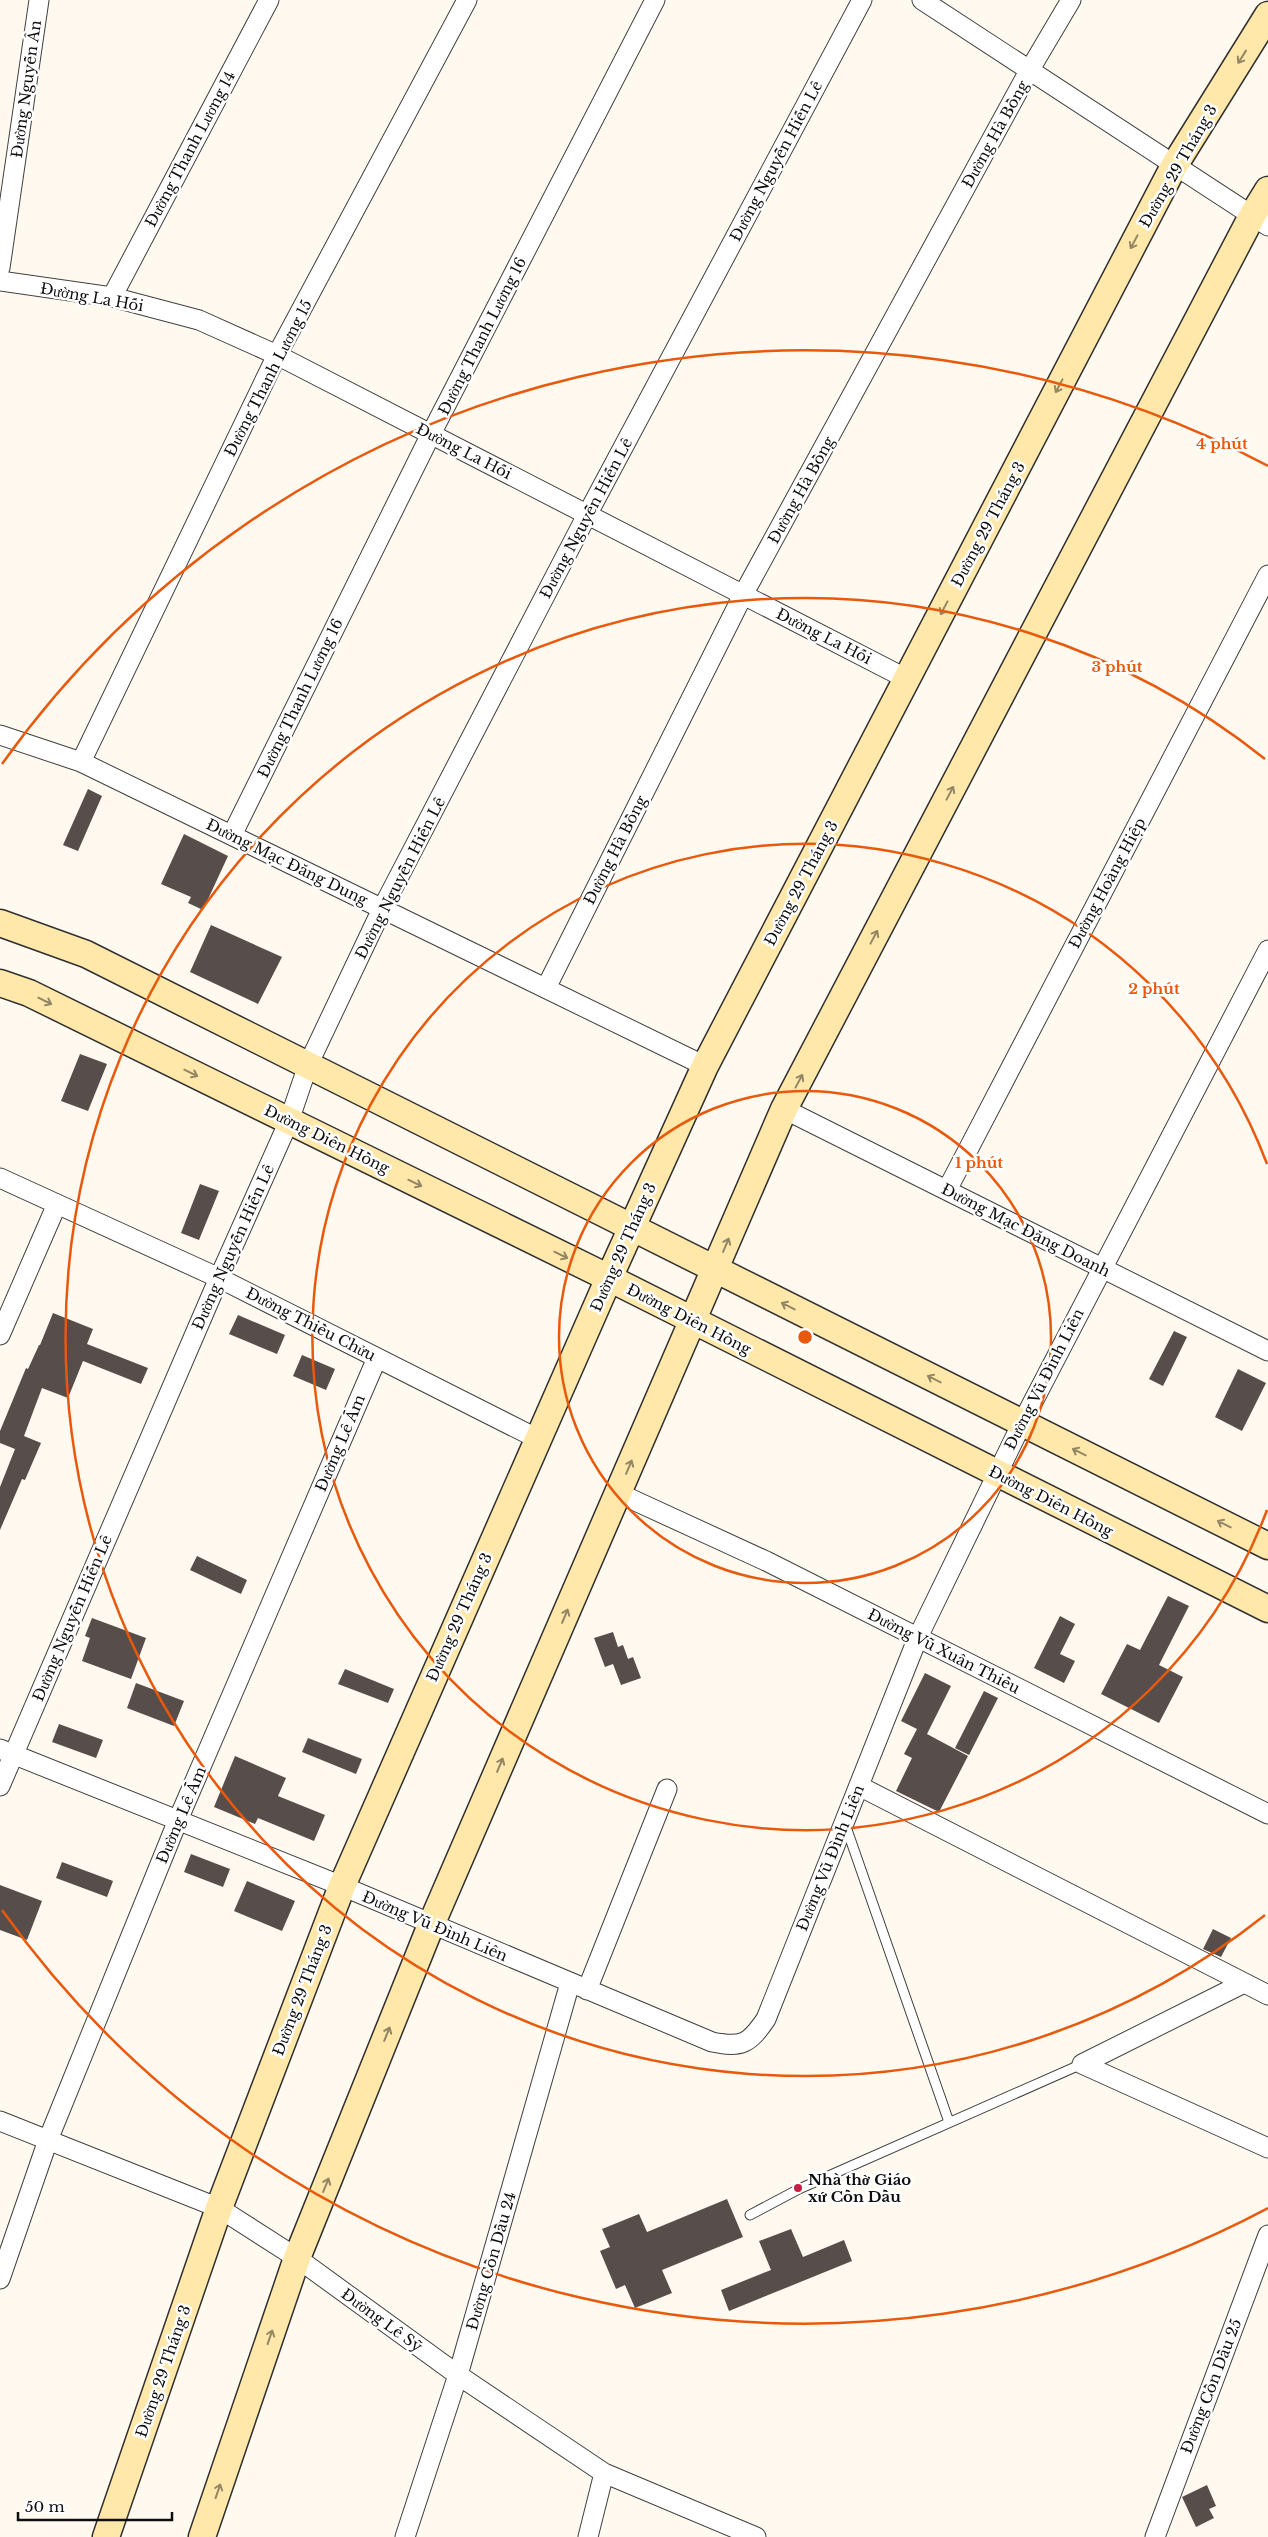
<svg xmlns="http://www.w3.org/2000/svg" width="1268" height="2537" font-family="'Libre Baskerville',serif">
	<style>
		.building { fill: #574d4a }
		.lines { fill: none; stroke-linecap: round; stroke-linejoin: round }
		.lane-casing { stroke: #414141; stroke-width: 11 }
		.street-casing { stroke: #414141; stroke-width: 21 }
		.secondary-casing { stroke: #303030; stroke-width: 29 }
		.lane { stroke: #fff; stroke-width: 9 }
		.street { stroke: #fff; stroke-width: 19 }
		.secondary { stroke: #ffe8aa; stroke-width: 26 }
		.oneway { stroke: #938664 }
		.ring { fill: none; stroke: #e8590c; stroke-width: 2.5 }
		.poi-dot { fill: #c22142; stroke: #fff; stroke-width: 2 }
		.labels { text-anchor: middle; dominant-baseline: central; stroke-width: 5; stroke-linejoin: round; paint-order: stroke }
		.street-label { font-size: 15px; fill: #0e0e0e; stroke: #fff }
		.poi-label { font-size: 15px; font-weight: bold; fill: #0e0e0e; stroke: #fff; text-anchor: start }
		.centre { fill: #e8590c; stroke: #fff; stroke-width: 2.5 }
		.ring-label { font-size: 15px; text-anchor: middle; font-weight: bold; fill: #e8590c; stroke: #fff; stroke-width: 5; stroke-linejoin: round; paint-order: stroke }
	</style>
	<rect width="100%" height="100%" fill="#fff9ef"/>
	<path class="building" d="M88,789L102,796L78,851L63,845Z
		M184,834L228,856L203,910L188,903L191,897L161,884Z
		M211,925L282,957L258,1004L190,972Z
		M80,1054L107,1064L88,1111L61,1101Z
		M200,1184L219,1191L199,1240L181,1233Z
		M53,1313L93,1329L87,1344L148,1368L141,1384L83,1361L68,1398L42,1388L24,1436L41,1443L25,1480L22,1479L0,1530V1487L15,1449L0,1443V1431L26,1368L28,1369L39,1345H40Z
		M238,1315L285,1335L277,1354L229,1334Z
		M1174,1331L1187,1337L1163,1386L1149,1379Z
		M302,1355L335,1369L326,1390L293,1376Z
		M1238,1369L1266,1383L1242,1431L1215,1417Z
		M197,1556L247,1580L241,1594L190,1570Z
		M1168,1596L1189,1606L1159,1665L1183,1677L1159,1723L1101,1694L1127,1644L1140,1650Z
		M1060,1616L1075,1624L1060,1654L1075,1661L1064,1683L1034,1668Z
		M92,1618L146,1638L131,1679L82,1661L90,1638L85,1636Z
		M613,1632L618,1647L623,1645L628,1659L633,1657L641,1678L621,1685L613,1664L605,1667L594,1638Z
		M345,1669L394,1689L388,1703L338,1684Z
		M925,1673L951,1686L927,1734L968,1756L939,1812L896,1791L912,1758L904,1754L917,1729L901,1721Z
		M136,1683L184,1701L174,1726L127,1708Z
		M984,1691L998,1698L969,1755L955,1748Z
		M59,1724L103,1740L96,1758L52,1742Z
		M308,1738L362,1759L356,1774L302,1752Z
		M235,1756L286,1778L278,1796L325,1815L314,1841L258,1818L255,1824L214,1807Z
		M191,1854L230,1869L223,1887L184,1872Z
		M62,1862L113,1881L107,1897L56,1878Z
		M247,1881L295,1901L282,1931L234,1911Z
		M0,1885L42,1901L27,1940L0,1930Z
		M1213,1929L1231,1938L1221,1957L1203,1949Z
		M727,2199L743,2237L662,2270L672,2293L635,2308L625,2285L616,2289L600,2251L610,2247L602,2229L639,2214L647,2232Z
		M791,2229L803,2257L844,2240L852,2261L729,2311L721,2290L771,2270L759,2241Z
		M1207,2485L1216,2506L1209,2509L1214,2518L1196,2527L1182,2497Z"/>
	<g class="lines">
		<g class="lane-casing">
			<path id="lane" d="M845,1824L949,2122
				M750,2215L799,2189L1082,2064"/>
		</g>
		<g class="street-casing">
			<path id="street" d="M922,0L1268,226
				M0,268L39,0
				M0,281L112,297L199,320L277,355L907,679
				M112,297L269,0
				M0,735L81,762L705,1066
				M81,762L277,355L467,0
				M232,835L431,434L655,0
				M546,988L743,595L1029,71L1071,0
				M784,1109L1268,1351
				M0,1178L219,1278L538,1439
				M947,1190L1268,575
				M0,1335L57,1204
				M618,1493L766,1561L1268,1814
				M0,1749L342,1886L712,2042C742,2048 749,2044 766,2019L918,1637L1022,1423L1268,950
				M0,1786L219,1278L289,1121L308,1065L382,909L587,515L862,0
				M859,1786L1268,1995
				M1244,1983L1082,2064L1268,2148
				M587,1990L667,1789
				M0,2121L219,2208L297,2258L458,2375L604,2473L756,2537
				M0,2279L48,2140L178,1820L377,1358
				M405,2537L458,2375L570,1983
				M588,2537L604,2473
				M1155,2537L1268,2235"/>
		</g>
		<g class="secondary-casing">
			<path id="secondary" d="M0,923L86,954L1268,1546
				M0,983L29,993L609,1278L1268,1609
				M106,2537L219,2208L342,1886L609,1278L705,1066L1174,166L1268,15
				M202,2537L297,2258L431,1925L784,1109L1252,216L1268,190"/>
		</g>
		<use href="#lane" class="lane"/>
		<use href="#street" class="street"/>
		<use href="#secondary" class="secondary"/>
	</g>
	<defs><path id="oneway-shaft" d="M-6 0H5M1.5-3L5.5 0L1.5 3" fill="none" stroke-width="1.6" stroke-linecap="round" stroke-linejoin="round" transform="scale(1.25)"/></defs>
	<g class="oneway">
		<use href="#oneway-shaft" transform="translate(1242 57) rotate(122)"/>
		<use href="#oneway-shaft" transform="translate(1134 242) rotate(118)"/>
		<use href="#oneway-shaft" transform="translate(1059 386) rotate(118)"/>
		<use href="#oneway-shaft" transform="translate(944 608) rotate(118)"/>
		<use href="#oneway-shaft" transform="translate(950 793) rotate(-62)"/>
		<use href="#oneway-shaft" transform="translate(874 937) rotate(-62)"/>
		<use href="#oneway-shaft" transform="translate(45 1001) rotate(26)"/>
		<use href="#oneway-shaft" transform="translate(191 1073) rotate(26)"/>
		<use href="#oneway-shaft" transform="translate(799 1081) rotate(-62)"/>
		<use href="#oneway-shaft" transform="translate(415 1183) rotate(26)"/>
		<use href="#oneway-shaft" transform="translate(726 1245) rotate(-67)"/>
		<use href="#oneway-shaft" transform="translate(561 1255) rotate(26)"/>
		<use href="#oneway-shaft" transform="translate(788 1306) rotate(-153)"/>
		<use href="#oneway-shaft" transform="translate(934 1379) rotate(-153)"/>
		<use href="#oneway-shaft" transform="translate(1079 1452) rotate(-153)"/>
		<use href="#oneway-shaft" transform="translate(629 1467) rotate(-67)"/>
		<use href="#oneway-shaft" transform="translate(1224 1524) rotate(-153)"/>
		<use href="#oneway-shaft" transform="translate(565 1616) rotate(-67)"/>
		<use href="#oneway-shaft" transform="translate(500 1765) rotate(-67)"/>
		<use href="#oneway-shaft" transform="translate(387 2034) rotate(-68)"/>
		<use href="#oneway-shaft" transform="translate(326 2185) rotate(-68)"/>
		<use href="#oneway-shaft" transform="translate(270 2337) rotate(-71)"/>
		<use href="#oneway-shaft" transform="translate(218 2491) rotate(-71)"/>
	</g>
	<g class="ring">
		<circle cx="805" cy="1337" r="246"/>
		<path d="M1267 1510A493 493 0 1 1 1267 1164"/>
		<path d="M1265 1915A739 739 0 1 1 1265 759"/>
		<path d="M1268 2208A986 986 0 0 1 2 1910M2 764A986 986 0 0 1 1268 466"/>
	</g>
	<circle class="poi-dot" cx="798" cy="2188" r="5"/>
	<g class="labels">
		<g class="street-label">
			<text transform="translate(26 89) rotate(-82)">Đường Nguyễn Ân</text>
			<text transform="translate(995 134) rotate(-61)">Đường Hà Bồng</text>
			<text transform="translate(190 149) rotate(-62)">Đường Thanh Lương 14</text>
			<text transform="translate(776 161) rotate(-62)">Đường Nguyễn Hiến Lê</text>
			<text transform="translate(1178 166) rotate(-60)">Đường 29 Tháng 3</text>
			<text transform="translate(92 297) rotate(10)">Đường La Hối</text>
			<text transform="translate(482 336) rotate(-63)">Đường Thanh Lương 16</text>
			<text transform="translate(268 378) rotate(-63)">Đường Thanh Lương 15</text>
			<text transform="translate(464 451) rotate(27)">Đường La Hối</text>
			<text transform="translate(801 490) rotate(-61)">Đường Hà Bồng</text>
			<text transform="translate(586 518) rotate(-62)">Đường Nguyễn Hiến Lê</text>
			<text transform="translate(988 524) rotate(-62)">Đường 29 Tháng 3</text>
			<text transform="translate(824 636) rotate(27)">Đường La Hối</text>
			<text transform="translate(300 698) rotate(-64)">Đường Thanh Lương 16</text>
			<text transform="translate(615 850) rotate(-63)">Đường Hà Bồng</text>
			<text transform="translate(287 862) rotate(26)">Đường Mạc Đăng Dung</text>
			<text transform="translate(400 878) rotate(-63)">Đường Nguyễn Hiến Lê</text>
			<text transform="translate(801 883) rotate(-62)">Đường 29 Tháng 3</text>
			<text transform="translate(1107 883) rotate(-62)">Đường Hoàng Hiệp</text>
			<text transform="translate(327 1139) rotate(26)">Đường Diên Hồng</text>
			<text transform="translate(1026 1230) rotate(27)">Đường Mạc Đăng Doanh</text>
			<text transform="translate(233 1247) rotate(-66)">Đường Nguyễn Hiến Lê</text>
			<text transform="translate(623 1247) rotate(-66)">Đường 29 Tháng 3</text>
			<text transform="translate(689 1319) rotate(27)">Đường Diên Hồng</text>
			<text transform="translate(311 1324) rotate(27)">Đường Thiều Chửu</text>
			<text transform="translate(1044 1379) rotate(-63)">Đường Vũ Đình Liên</text>
			<text transform="translate(340 1443) rotate(-67)">Đường Lê Ấm</text>
			<text transform="translate(1051 1501) rotate(27)">Đường Diên Hồng</text>
			<text transform="translate(459 1617) rotate(-66)">Đường 29 Tháng 3</text>
			<text transform="translate(72 1618) rotate(-67)">Đường Nguyễn Hiến Lê</text>
			<text transform="translate(944 1651) rotate(27)">Đường Vũ Xuân Thiều</text>
			<text transform="translate(181 1815) rotate(-67)">Đường Lê Ấm</text>
			<text transform="translate(830 1858) rotate(-68)">Đường Vũ Đình Liên</text>
			<text transform="translate(435 1926) rotate(23)">Đường Vũ Đình Liên</text>
			<text transform="translate(302 1990) rotate(-69)">Đường 29 Tháng 3</text>
			<text transform="translate(491 2261) rotate(-74)">Đường Cồn Dầu 24</text>
			<text transform="translate(382 2320) rotate(36)">Đường Lê Sỹ</text>
			<text transform="translate(163 2371) rotate(-71)">Đường 29 Tháng 3</text>
			<text transform="translate(1211 2386) rotate(-69)">Đường Cồn Dầu 25</text>
		</g>
		<g class="poi-label">
			<text x="808" y="2179">Nhà thờ Giáo<tspan x="808" dy="17">xứ Cồn Dầu</tspan></text>
		</g>
	</g>
	<circle cx="805" cy="1337" r="8" class="centre"/>
	<g class="ring-label">
		<text x="1222" y="449">4 phút</text>
		<text x="1117" y="672">3 phút</text>
		<text x="1154" y="994">2 phút</text>
		<text x="979" y="1168">1 phút</text>
	</g>
	<path d="M18 2512v8h154v-8" fill="none" stroke="#0e0e0e" stroke-width="2.5"/>
	<text x="25" y="2512" font-size="15" fill="#0e0e0e" stroke="#ffffff" stroke-width="4" paint-order="stroke">50 m</text>
</svg>
